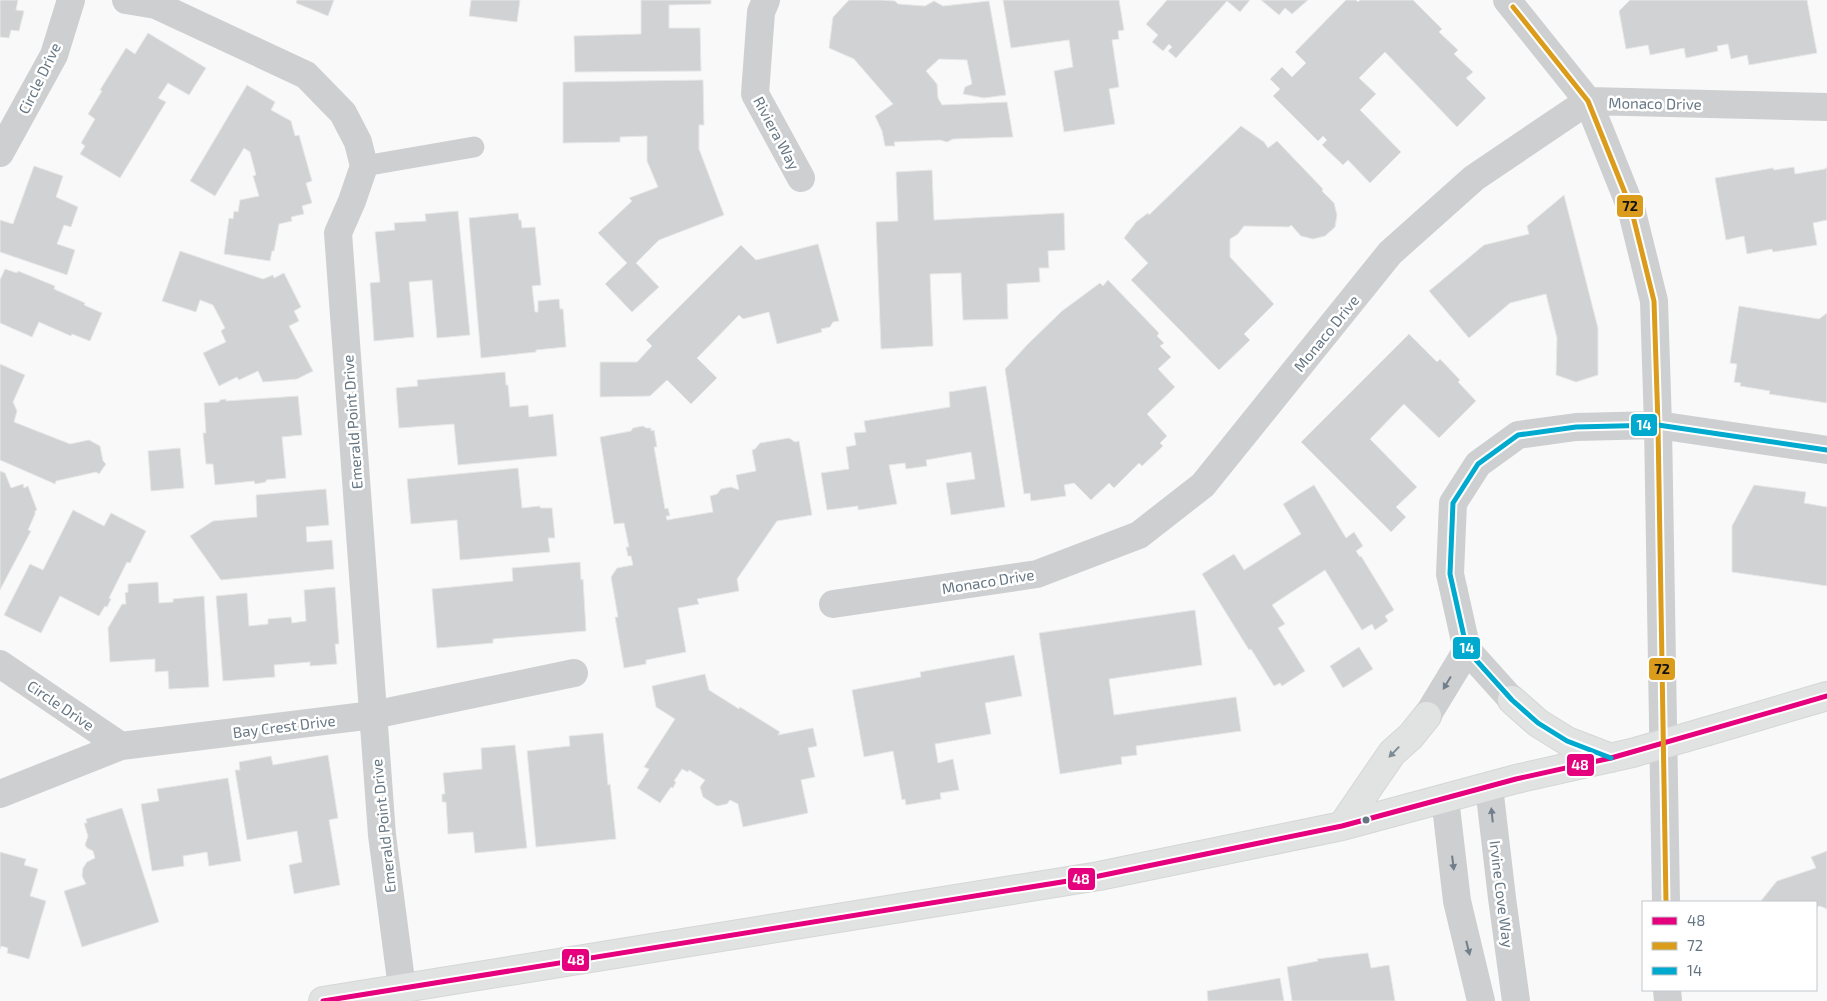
<svg xmlns="http://www.w3.org/2000/svg" width="1827" height="1001" font-family="'Exo 2',sans-serif">
	<style>
		.building { fill: #d0d2d3; stroke: #e8e8e8 }
		.lines { fill: none; stroke-linecap: round; stroke-linejoin: round }
		.highway-casing { stroke: #d5d6d6; stroke-width: 30 }
		.lane { stroke: #cecfd0; stroke-width: 21 }
		.street { stroke: #cecfd0; stroke-width: 28 }
		.highway { stroke: #e1e2e2; stroke-width: 28 }
		.highway-bridge-casing { stroke: #d5d6d6; stroke-width: 30; stroke-linecap: butt }
		.highway-bridge { stroke: #e1e2e2; stroke-width: 28 }
		.bus-1-casing { stroke: #fff; stroke-width: 9 }
		.bus-2-casing { stroke: #fff; stroke-width: 9 }
		.bus-3-casing { stroke: #fff; stroke-width: 9 }
		.bus-1 { stroke: #e5007d; stroke-width: 5 }
		.bus-2 { stroke: #da9c1a; stroke-width: 5 }
		.bus-3 { stroke: #00a9ce; stroke-width: 5 }
		.oneway { fill: #707f8b }
		.oneway2 { fill: #7e8c96 }
		.bus-dot { fill: #657683; stroke: #fff; stroke-width: 2 }
		.labels { text-anchor: middle; dominant-baseline: central; stroke-width: 5; stroke-linejoin: round; paint-order: stroke }
		.street-label { font-size: 15px; fill: #657683; stroke: #fff }
		.line-badge { stroke: #fff; stroke-width: 2 }
		.badge-label { font-size: 14px; text-anchor: middle; font-weight: bold; fill: #fff }
		.pale-badge-label { font-size: 14px; text-anchor: middle; font-weight: bold; fill: #111 }
	</style>
	<rect width="100%" height="100%" fill="#f9f9f9"/>
	<path class="building" d="M0,0H18L16,10L24,11L19,31L11,30L9,38L0,37Z
		M297,0H334L328,16L296,3Z
		M471,0H520L517,22L469,16Z
		M641,0H711V4L669,5V28H700L701,71L575,72L574,36L641,34Z
		M849,0H882L895,1L898,4L925,6L934,1L943,6L989,1L1006,95L984,98L963,94L965,87L972,84L967,60L939,59L926,71L937,84L938,98L942,105L1007,102L1013,137L953,139L947,142L940,140L894,142L895,146H885L882,131L875,116L893,104L854,59L829,48L833,17Z
		M1003,0H1119L1124,30L1118,31L1119,39L1112,40L1119,87L1109,89L1115,124L1064,132L1054,71L1073,67L1069,40L1011,48Z
		M1167,0H1250L1240,12L1227,1L1176,58L1168,51L1172,47L1169,44L1163,51L1152,42L1158,35L1146,24Z
		M1261,0H1308L1292,14L1285,8L1279,15Z
		M1346,0H1356L1358,2L1360,0H1413L1442,29L1439,32L1458,50L1454,54L1473,72L1466,78L1486,98L1457,127L1385,52L1359,78L1376,94L1360,110L1401,152L1370,183L1348,160L1343,165L1322,145L1327,140L1323,136L1318,141L1273,96L1280,89L1270,79L1282,67L1292,77L1306,63L1295,52Z
		M1630,0H1807L1817,53L1749,65L1747,55L1731,59L1728,44L1717,46L1718,51L1686,58L1684,48L1650,55L1648,45L1626,49L1619,11Z
		M148,33L206,68L189,95L168,83L158,98L166,102L120,178L80,154L85,146L81,143L95,119L88,114L102,91L100,90L126,48L135,54Z
		M703,80L704,125H699V149L724,215L659,240L636,263L659,287L632,312L605,284L627,263L598,233L632,201L629,198L658,187L647,161V136L620,137V142L563,143V82Z
		M247,85L275,102L271,110L291,121L295,136L299,135L312,181L306,183L312,203L302,206L304,214L291,217L292,221L279,224L274,251H272L270,261L224,254L229,218L233,219L234,211L238,212L240,200L259,196L253,176L256,175L250,152L244,148L215,196L190,181Z
		M1241,126L1264,142L1268,148L1277,141L1323,189L1322,191L1334,203L1337,215L1335,227L1325,236L1313,239L1301,236L1291,225L1289,227L1244,226L1238,234L1230,239V257L1274,304L1244,334L1250,340L1219,370L1131,280L1148,263L1124,238L1136,222L1148,213L1149,215Z
		M34,166L63,176L56,197L78,207L71,227L64,225L57,244L75,250L67,275L0,252V220L13,224Z
		M1794,167L1795,174L1825,169L1827,167V220L1813,223L1817,245L1773,252L1772,249L1747,254L1744,236L1726,240L1715,178L1773,168L1774,170Z
		M932,170L934,220L1064,213L1065,250L1048,251L1049,268H1039L1040,282L1007,284L1008,319L963,320L961,273L930,274L933,346L881,349L876,222L898,221L896,172Z
		M1564,195L1598,328V375L1576,382L1556,375L1557,338L1546,294L1510,303L1469,338L1429,291L1484,245L1529,234L1527,226Z
		M458,211L470,335L437,338L432,280L409,282L414,337L374,341L370,283L380,282L375,232L395,230L394,223L426,221L425,214Z
		M518,213L519,220H521L522,228L535,227L541,285L532,286L535,312H538V301L559,299L560,309H563L566,347L536,350V352L481,358L469,218Z
		M818,244L839,321L833,322L830,327L821,329L822,332L777,344L769,312L743,319L739,315L697,358L717,378L691,404L667,380L650,396L600,397V362H637L652,346L646,340L741,245L756,260Z
		M180,251L263,279L273,275L274,278L284,273L301,307L294,311L299,321L289,326L313,371L297,379L263,382L258,371L239,380L237,377L219,386L203,353L226,342L221,331L225,328L213,305L200,300L196,312L162,301Z
		M5,269L17,273L18,271L55,286L54,289L85,303L84,305L102,313L90,341L72,334L71,336L39,322L32,337L0,323V280Z
		M1108,280L1159,333L1157,336L1164,343L1160,346L1171,357L1158,369L1175,387L1147,414L1167,436L1160,443L1163,446L1142,466L1139,463L1114,488L1109,483L1091,500L1074,483L1064,485L1066,496L1031,501L1030,493L1024,494L1005,369L1027,345L1062,311L1100,283L1103,286Z
		M1739,306L1819,319L1827,313V403L1769,394L1770,391L1740,386L1741,383L1734,382L1737,364L1730,363Z
		M1409,334L1437,362L1440,359L1460,380L1458,382L1476,401L1439,438L1404,404L1370,439L1417,487L1396,507L1406,517L1391,532L1301,442Z
		M0,364L25,375L13,402L17,411L14,422L70,444L89,440L100,446L103,461L106,464L99,474L96,472L56,481L55,484L0,460Z
		M505,372L506,385H508L510,407L528,405L529,417L553,414L557,456L458,465L454,424L399,428L396,388L418,386L417,380Z
		M986,386L1005,507L951,515L946,483L975,479L971,452L926,460L927,466L906,469L905,463L889,465L897,504L858,510V506L827,510L821,473L849,469L846,447L856,445L854,433L866,432L864,421L950,407L949,392Z
		M298,396L302,435L282,437L286,478L266,480V482L255,484L254,481L215,485L213,464H206L203,433H206L204,403L219,402L220,400L226,399V401Z
		M643,426L646,428H651V431L654,430L657,447H654L665,509L668,508L670,516H666L667,520L713,512L710,496L717,494L721,489L731,487L739,490L736,475L756,471L752,450L755,449L760,443L789,438L795,442L799,441L812,515L777,521L737,579L739,591L697,599L699,604L678,608L686,652L646,660V664L624,668L615,617H618L611,577L617,568L633,565L631,556H628L626,547H629L624,523L614,524L600,437L631,431L633,428Z
		M180,448L184,488L151,491L148,451Z
		M518,468L522,508L540,506V508H552L555,538H548L550,552L460,560L457,520L411,524L407,479Z
		M0,471L5,473L11,488L23,484L24,488L28,486L37,510L35,511V514L28,530L31,531L0,590Z
		M1314,485L1346,538L1354,532L1363,546L1356,551L1360,557L1361,556L1394,610L1385,616L1388,621L1375,630L1372,624L1362,630L1325,570L1272,605L1285,624L1278,628L1305,671L1282,686L1280,683L1274,686L1251,649L1249,650L1202,574L1234,554L1244,570L1301,534L1283,504Z
		M1754,485L1806,492L1804,503L1827,507V586L1732,572V526Z
		M326,489L329,525L306,527L307,542L332,540L334,569L221,580L190,536L213,521L257,517L256,495Z
		M73,510L104,526L111,513L146,531L130,563L127,562L109,598L111,599L107,607L105,606L99,616L60,596L41,633L4,615L30,564L43,570Z
		M580,562L581,580L583,579L586,631L493,639V643L437,648L432,589L513,581L512,568Z
		M158,582L159,603L173,602V599L204,596L209,687L169,689L168,671L155,672V659L110,662L108,628L122,604H126L125,593L128,592V584Z
		M335,587L339,644H335L337,664L310,666V662L274,665L275,677L223,681L216,596L247,593L249,626L268,624V619L291,617L292,623L306,621L304,590Z
		M1195,610L1202,665L1109,679L1114,715L1236,697L1241,731L1136,746L1137,755L1121,757L1122,764L1060,774L1039,633Z
		M1359,647L1373,669L1343,688L1330,666Z
		M1014,655L1022,696L985,703L991,734L935,744L938,763L953,759L959,790L940,793L941,799L906,805L905,799L902,800L893,751L864,757L852,690L921,677L920,672Z
		M705,674L709,690L739,709L740,707L780,732L778,735L813,728L817,746L808,748L815,777L801,780L808,813L743,827L738,804L730,800L727,804L717,806L703,797L700,787L705,780L689,770L688,772L682,769L674,781L676,782L673,788L671,787L660,803L637,788L649,769L644,767L675,719L656,707L652,686Z
		M603,733L608,785L610,784L616,839L536,847L527,751L570,746L569,736Z
		M515,745L527,848L475,853L473,832L448,834L446,802H442V794H445L443,773L482,769L481,748Z
		M328,755L338,818L329,820L340,885L294,894L289,865L302,862L297,831L247,840L235,770H240L239,762L271,756L273,765Z
		M228,778L241,861L209,866L207,852L183,856L184,866L152,871L141,804L159,801L157,789Z
		M122,808L159,922L82,947L64,891L86,884L82,876L83,868L87,862L95,858L93,851L87,848L85,845L88,836L84,823H87L86,819Z
		M1827,851V909L1820,906L1816,907V902H1760L1777,881L1816,868L1811,857Z
		M0,852L26,859L24,865L38,869L30,896L46,901L29,959L7,953L8,948L1,946L0,949Z
		M1368,953L1371,968L1389,965L1395,1001H1292L1287,967L1318,961L1317,959Z
		M1280,978L1284,1001H1208L1207,991Z"/>
	<g class="lines">
		<g class="highway-casing">
			<path id="highway" d="M1512,700L1538,723L1567,741L1611,758
				M1708,731L1827,696
				M1342,826L1392,753L1411,736L1427,716
				M323,1001L1099,876L1342,826L1516,779L1632,753"/>
		</g>
		<path class="lane" d="M364,166L474,147"/>
		<path class="street" d="M126,0L156,5L306,75L343,113L358,142L364,166L352,201L338,233L382,835L402,988
			M766,0L761,12L755,94L801,178
			M1507,0L1588,101L1631,208L1654,301L1658,425L1666,902
			M0,153L54,55L71,0
			M833,604L1037,574L1139,535L1203,485L1390,253L1474,178L1588,101L1827,107
			M0,664L121,746
			M1512,700L1467,650L1450,574L1453,503L1478,464L1518,435L1576,427L1658,425L1827,450
			M1427,716L1467,650
			M1489,787L1502,898L1516,1001
			M0,794L121,746L373,715L574,673
			M1445,798L1457,901L1481,1001
			M1667,990L1668,1001"/>
		<use href="#highway" class="highway"/>
		<g class="highway-bridge-casing">
			<path id="highway-bridge" d="M1632,753L1708,731"/>
		</g>
		<use href="#highway-bridge" class="highway-bridge"/>
		<g class="bus-1-casing">
			<path id="bus-1" d="M323,1001L1099,876L1342,826L1516,779L1611,758L1827,696"/>
		</g>
		<g class="bus-2-casing">
			<path id="bus-2" d="M1513,7L1588,101L1631,208L1654,301L1658,425L1666,902"/>
		</g>
		<g class="bus-3-casing">
			<path id="bus-3" d="M1611,758L1567,741L1538,723L1512,700L1467,650L1450,574L1453,503L1478,464L1518,435L1576,427L1658,425L1827,450"/>
		</g>
		<use href="#bus-1" class="bus-1"/>
		<use href="#bus-2" class="bus-2"/>
		<use href="#bus-3" class="bus-3"/>
	</g>
	<defs><path id="oneway-solid" d="M-6-.8H1V-3.2L6.5 0L1 3.2V.8H-6Z" transform="scale(1.25)"/></defs>
	<g class="oneway">
		<use href="#oneway-solid" transform="translate(1447 683) rotate(121)"/>
		<use href="#oneway-solid" transform="translate(1492 815) rotate(-96)"/>
		<use href="#oneway-solid" transform="translate(1453 863) rotate(83)"/>
		<use href="#oneway-solid" transform="translate(1468 948) rotate(76)"/>
	</g>
	<use class="oneway2" href="#oneway-solid" transform="translate(1394 752) rotate(134)"/>
	<circle class="bus-dot" cx="1366" cy="820" r="4.5"/>
	<g class="labels">
		<g class="street-label">
			<text transform="translate(39 78) rotate(-64)">Circle Drive</text>
			<text transform="translate(1655 103) rotate(1)">Monaco Drive</text>
			<text transform="translate(777 133) rotate(62)">Riviera Way</text>
			<text transform="translate(1326 333) rotate(-51)">Monaco Drive</text>
			<text transform="translate(352 422) rotate(-94)">Emerald Point Drive</text>
			<text transform="translate(988 581) rotate(-9)">Monaco Drive</text>
			<text transform="translate(61 705) rotate(34)">Circle Drive</text>
			<text transform="translate(284 726) rotate(-7)">Bay Crest Drive</text>
			<text transform="translate(383 826) rotate(-96)">Emerald Point Drive</text>
			<text transform="translate(1502 894) rotate(83)">Irvine Cove Way</text>
		</g>
	</g>
	<g class="line-badge">
		<rect x="1616" y="194" width="28" height="24" rx="5" fill="#da9c1a"/>
		<rect x="1630" y="413" width="28" height="24" rx="5" fill="#00a9ce"/>
		<rect x="1452" y="636" width="29" height="24" rx="5" fill="#00a9ce"/>
		<rect x="1648" y="657" width="28" height="24" rx="5" fill="#da9c1a"/>
		<rect x="1566" y="753" width="29" height="24" rx="5" fill="#e5007d"/>
		<rect x="1067" y="867" width="29" height="24" rx="5" fill="#e5007d"/>
		<rect x="561" y="948" width="29" height="24" rx="5" fill="#e5007d"/>
	</g>
	<g class="badge-label">
		<text x="1644" y="430">14</text>
		<text x="1467" y="653">14</text>
		<text x="1580" y="770">48</text>
		<text x="1081" y="884">48</text>
		<text x="576" y="965">48</text>
	</g>
	<g class="pale-badge-label">
		<text x="1630" y="211">72</text>
		<text x="1662" y="674">72</text>
	</g>
	<rect x="1642" y="901" width="175" height="90" fill="#ffffff" stroke="#c1c8cd"/>
	<rect x="1652" y="917" width="25" height="8" fill="#e5007d" stroke="#c1c8cd"/>
	<text x="1687" y="926" font-size="15" fill="#657683">48</text>
	<rect x="1652" y="942" width="25" height="8" fill="#da9c1a" stroke="#c1c8cd"/>
	<text x="1687" y="951" font-size="15" fill="#657683">72</text>
	<rect x="1652" y="967" width="25" height="8" fill="#00a9ce" stroke="#c1c8cd"/>
	<text x="1687" y="976" font-size="15" fill="#657683">14</text>
</svg>
